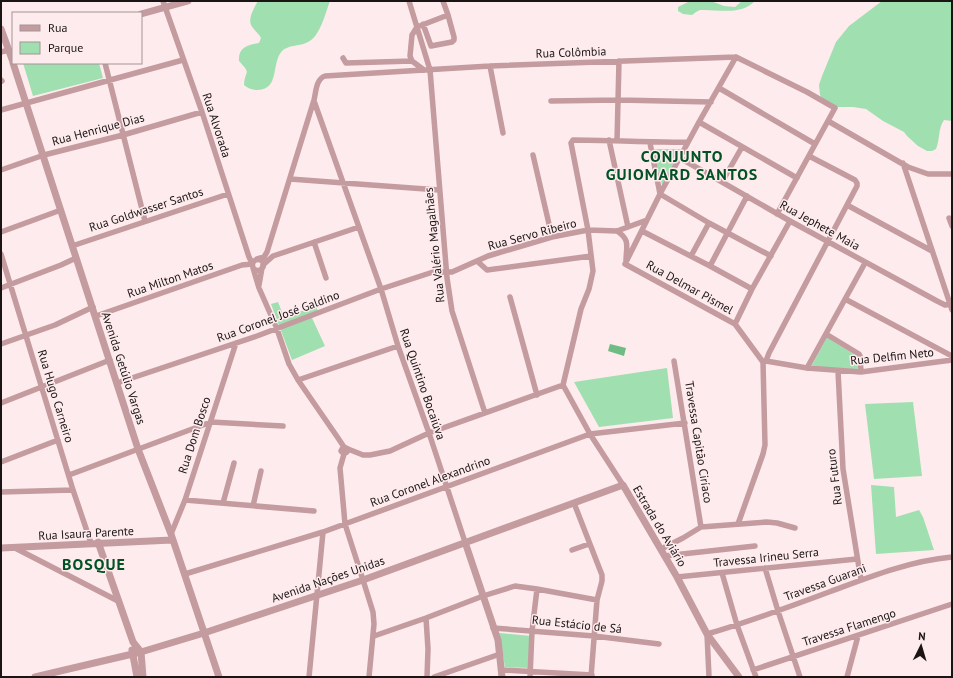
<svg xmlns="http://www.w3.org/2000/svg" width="953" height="678" font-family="'PT Sans',sans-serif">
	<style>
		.green { fill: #a0dfaf }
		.water { fill: #6ebb83 }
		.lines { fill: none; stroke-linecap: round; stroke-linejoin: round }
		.minor { stroke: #c49b9f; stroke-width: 5.5 }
		.tertiary { stroke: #c49b9f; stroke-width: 7 }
		.labels { text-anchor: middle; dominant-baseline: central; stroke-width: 3; stroke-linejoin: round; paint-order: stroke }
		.street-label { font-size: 12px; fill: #1a1414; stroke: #feebed }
		.district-label { font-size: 16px; font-weight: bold; letter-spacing: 1px; fill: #015125; stroke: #feebed }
	</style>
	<rect width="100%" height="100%" fill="#feebed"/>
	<path class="green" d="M258,1H330C325,14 320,38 306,43C299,46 288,45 282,51C271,63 280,89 258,90C253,90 249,89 244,85C245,69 252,75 239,61C238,48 247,45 259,43L261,38C259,34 256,32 253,28C246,21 254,8 258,1Z
		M690,1H711L724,6L735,7L742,1H755C740,16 719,9 700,10L696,12L692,15L683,14L678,11V7Z
		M882,1H952V121L944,120C938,128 940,140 936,149L932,151H927L918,146L907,136L904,132L883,121L866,109L853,107H834L822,99L820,95L819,85L822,76L836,42L849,26Z
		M23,63H99L103,78L33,96Z
		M653,149H681L662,185Z
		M278,302L284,317L316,306L319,314L312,318L325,346L292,360L271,304Z
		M827,337L857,356L858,370L811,367Z
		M667,368L673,418L599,427L574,382Z
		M913,402L922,476L874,479L865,404Z
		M871,485L894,487L896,517L919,510L923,517L934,550L876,554Z
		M499,633L531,636L529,668L505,667Z"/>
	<path class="water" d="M610,344L626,348L624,356L608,351Z"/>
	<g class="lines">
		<path class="minor" d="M163,1L202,112L249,257L252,263
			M409,1L430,70L447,278L452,311L485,413
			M423,24L431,46L452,42L454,40V37L448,15
			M1,52L9,50
			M343,58L346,63L412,61
			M105,63L145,221
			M490,66L503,133
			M424,70L412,61L410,56L412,35L417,27L448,15L443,1
			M1,80L2,81
			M719,88L815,144
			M314,101L381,289L398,346L429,433L465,542
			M551,101L619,100L711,102
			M1,110L183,60
			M828,121L908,167L928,174H952
			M699,122L797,178
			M609,140L628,227
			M617,141L619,61
			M650,143L660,194L709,223L771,256
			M533,155L552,237
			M680,158L790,221L937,301L945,305L952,304
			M903,163L952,310
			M1,170L44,155L123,135L202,112
			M290,179L439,190
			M722,182L742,147
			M847,205L932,251
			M949,218L952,226
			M617,231C631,240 626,247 626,261
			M642,231L710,266L752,289
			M1,232L61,210
			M314,242L326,278
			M72,246L228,194
			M1,254L73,490L91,543
			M691,256L709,223
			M257,259L264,257L267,252L314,100C316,92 316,79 325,76L490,66L736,57L807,92L835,108L777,214
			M252.5 265a5.5 5.5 0 1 1 11 0a5.5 5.5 0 1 1-11 0Z
			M477,261L487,270L591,256
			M625,264L660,194L699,122L736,57
			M625,264L735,324L763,362
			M263,265L273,256L359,227
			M710,266L747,196
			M253,268L259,288L277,329L289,364L298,380L338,438L344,447L348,449L347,452L344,454L341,451L342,449L344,447
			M259,285L262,268
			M1,288L61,265L76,258
			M510,297L537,395
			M845,299L952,356
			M96,316L242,265L252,264
			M735,324L752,289L790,221
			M826,334L859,354L860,356L861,372
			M1,344L55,325L93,307
			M674,361L701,527
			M766,361L769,353L857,186V183L855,180L809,156
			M764,362L766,361L807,368L861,372L952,360
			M807,368L865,263
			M838,371L843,469L861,580
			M298,380L398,346
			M117,383L257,336L381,289L433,272H452L488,256L552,237L588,230L617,231L647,220
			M563,385L581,309L589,289L593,271L588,230L571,143L573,140C612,140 650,143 688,142
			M563,385L590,434L623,485
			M1,403L110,360
			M348,449L363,455H370L390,451L429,433L563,385
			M344,454L340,468L345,524L363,580L373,612L374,624L369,677
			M1,462L58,440
			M69,475L211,422L283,426
			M1,492L73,490
			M185,500L314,511
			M223,503L234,463
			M574,503L602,575V581L597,600L591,677
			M253,506L261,471
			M738,524L763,454L765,445L763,362
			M171,534L185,500L236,343
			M15,548L118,601
			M661,549L683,538L701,527L767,522L777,523L795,528
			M572,550L589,544
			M664,556L755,546
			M765,568L778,611L800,677
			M722,573L737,625L756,677
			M185,574L323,532L590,434L685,423
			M677,577L857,559
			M426,618L428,649L427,677
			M493,628L594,636L659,644
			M374,636L426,618L483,596L515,586L537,589L597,600
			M502,670L592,675
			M753,670L952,604
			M309,677L323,532
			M434,677L500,654
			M530,677L532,631L537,589
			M709,677L707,634C749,622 789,607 829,592C869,577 909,561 952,557
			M847,677L858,636"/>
		<path class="tertiary" d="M141,14L188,1
			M1,29L13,62
			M13,63L138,449L171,534L219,677
			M98,542L133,642L141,652L143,677
			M465,542L498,640L502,677
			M1,548L172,540
			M132,650L137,677
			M35,677L141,652L204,633L363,580L623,485L677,577L707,634L739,677"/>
	</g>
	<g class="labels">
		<g class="street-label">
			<text transform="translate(571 52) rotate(-2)">Rua Colômbia</text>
			<text transform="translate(217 125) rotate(72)">Rua Alvorada</text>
			<text transform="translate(98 129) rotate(-15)">Rua Henrique Dias</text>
			<text transform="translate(146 209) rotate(-18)">Rua Goldwasser Santos</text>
			<text transform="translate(820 225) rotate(29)">Rua Jephete Maia</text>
			<text transform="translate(532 234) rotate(-15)">Rua Servo Ribeiro</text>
			<text transform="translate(434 245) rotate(-96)">Rua Valério Magalhães</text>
			<text transform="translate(170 279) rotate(-19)">Rua Milton Matos</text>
			<text transform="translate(690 287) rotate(29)">Rua Delmar Pismel</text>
			<text transform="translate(278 316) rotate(-20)">Rua Coronel José Galdino</text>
			<text transform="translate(892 356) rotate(-6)">Rua Delfim Neto</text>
			<text transform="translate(124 368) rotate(72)">Avenida Getúlio Vargas</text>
			<text transform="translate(423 384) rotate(71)">Rua Quintino Bocaiúva</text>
			<text transform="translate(56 396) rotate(73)">Rua Hugo Carneiro</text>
			<text transform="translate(194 435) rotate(-72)">Rua Dom Bosco</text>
			<text transform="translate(699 442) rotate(81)">Travessa Capitão Ciríaco</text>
			<text transform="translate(834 477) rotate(-97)">Rua Futuro</text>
			<text transform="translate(430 481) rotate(-20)">Rua Coronel Alexandrino</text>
			<text transform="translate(660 526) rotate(59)">Estrada do Aviário</text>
			<text transform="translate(86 533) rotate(-3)">Rua Isaura Parente</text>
			<text transform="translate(766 557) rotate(-6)">Travessa Irineu Serra</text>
			<text transform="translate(328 579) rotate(-19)">Avenida Nações Unidas</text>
			<text transform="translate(825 582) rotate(-20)">Travessa Guarani</text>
			<text transform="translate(577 624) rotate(6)">Rua Estácio de Sá</text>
			<text transform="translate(849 627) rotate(-18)">Travessa Flamengo</text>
		</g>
		<g class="district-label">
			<text x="682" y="156">CONJUNTO<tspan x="682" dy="18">GUIOMARD SANTOS</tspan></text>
			<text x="94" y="564">BOSQUE</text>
		</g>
	</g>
	<rect width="953" height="678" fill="none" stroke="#1a1414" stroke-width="4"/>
	<rect x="12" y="12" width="130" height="52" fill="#feebed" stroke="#a39596"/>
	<rect x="20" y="25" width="20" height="6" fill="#c49b9f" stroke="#a39596"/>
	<text x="48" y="32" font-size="12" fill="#1a1414">Rua</text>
	<rect x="20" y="42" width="20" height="12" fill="#a0dfaf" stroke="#a39596"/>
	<text x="48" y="52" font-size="12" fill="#1a1414">Parque</text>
	<g transform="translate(921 646) rotate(5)" stroke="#feebed" stroke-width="3" paint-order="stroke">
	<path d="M0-3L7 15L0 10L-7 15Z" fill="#1a1414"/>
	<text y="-6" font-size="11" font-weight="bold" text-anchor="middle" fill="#1a1414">N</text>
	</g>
</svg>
